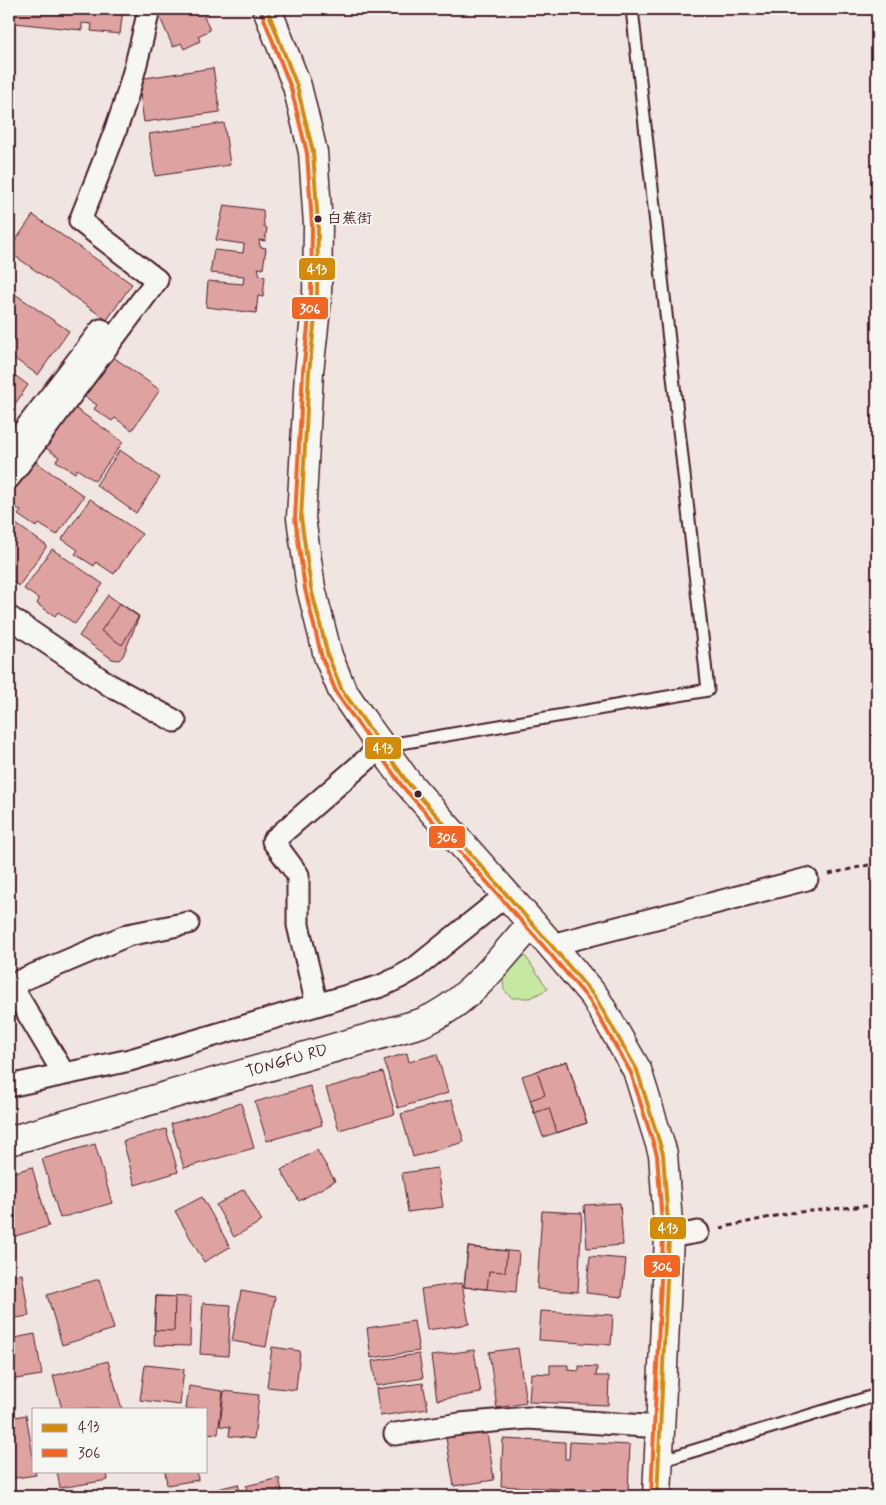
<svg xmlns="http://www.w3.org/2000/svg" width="886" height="1505" font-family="Mynerve,'LXGW WenKai TC',sans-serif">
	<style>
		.green { fill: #c6e8a1; stroke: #888466 }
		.building { fill: #dea3a0; stroke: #4a1f2b }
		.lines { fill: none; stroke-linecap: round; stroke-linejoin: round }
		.lane-casing { stroke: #4a1f2b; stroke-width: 15 }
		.street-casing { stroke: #4a1f2b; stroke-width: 25 }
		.secondary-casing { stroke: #4a1f2b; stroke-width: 31 }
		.path { stroke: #4a1f2b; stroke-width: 3; stroke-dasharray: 5 4; stroke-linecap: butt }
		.lane { stroke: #f6f6f2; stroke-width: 11 }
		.street { stroke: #f6f6f2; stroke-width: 21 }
		.secondary { stroke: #f6f6f2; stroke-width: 28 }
		.bus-1-casing { stroke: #f6f6f2; stroke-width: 8 }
		.bus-2-casing { stroke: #f6f6f2; stroke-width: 8 }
		.bus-1 { stroke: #d48b09; stroke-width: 4 }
		.bus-2 { stroke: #f26522; stroke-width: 4 }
		.bus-dot { fill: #4a1f2b; stroke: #f6f6f2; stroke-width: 2 }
		.labels { text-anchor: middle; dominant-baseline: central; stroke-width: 4; stroke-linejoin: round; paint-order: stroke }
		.bus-label { font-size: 15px; fill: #4a1f2b; stroke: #f6f6f2; text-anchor: start }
		.street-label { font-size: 16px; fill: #4a1f2b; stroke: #f6f6f2 }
		.line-badge { stroke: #f6f6f2; stroke-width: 2 }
		.badge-label { font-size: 14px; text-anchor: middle; font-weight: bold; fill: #fff }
	</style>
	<rect width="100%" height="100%" fill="#f1e5e2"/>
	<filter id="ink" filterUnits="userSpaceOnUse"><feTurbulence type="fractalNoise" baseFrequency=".02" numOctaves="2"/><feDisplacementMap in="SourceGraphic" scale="10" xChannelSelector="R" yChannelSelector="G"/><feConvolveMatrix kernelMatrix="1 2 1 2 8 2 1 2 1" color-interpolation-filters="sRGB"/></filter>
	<g filter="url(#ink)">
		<path class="green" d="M519,956L526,957L548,989L530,998H512L504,990L503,979Z"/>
		<path class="building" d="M9,9H123L120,34L91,31L92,24L82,23V30L14,23L15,16L9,15Z
			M157,9H205L208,15L204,17L210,30L198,36L200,41L184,49L181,43L173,47L157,11Z
			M213,68L220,112L144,122L138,79Z
			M224,123L230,165L155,176L149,134Z
			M224,205L263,210L264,226L267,228L265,241L259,240L260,247L266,248L263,269L258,268L260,275L265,277L263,297L258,296L256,313L206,307L208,281L243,284L244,276L210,273L214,250L243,253L244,244L216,240Z
			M33,215L132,284L107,320L9,252V250Z
			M9,290L69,331L38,375L9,355Z
			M109,354L160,390L132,430L115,418L112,421L94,409L97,405L81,394Z
			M9,371L28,385L9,413Z
			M72,406L123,442L95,481L77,469L75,473L56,461L59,457L43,446Z
			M120,450L160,478L136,513L96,485Z
			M33,460L84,496L57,535L39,524L36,527L18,515L21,511L9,503V495Z
			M90,499L142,534L114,574L96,562L94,566L75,554L78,550L62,539Z
			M9,519L47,546L19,586L9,579Z
			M52,549L103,584L75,624L58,612L55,616L37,604L39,599L24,589Z
			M108,595L139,617L123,656L119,660L112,659L79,636Z
			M120,603L139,616L122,645L101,631Z
			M407,1053L409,1062L437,1054L448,1093L398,1108L384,1060Z
			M567,1061L587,1123L557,1133L549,1108L534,1113L530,1100L545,1095L537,1071Z
			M567,1061L587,1123L543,1137L522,1076Z
			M383,1072L395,1114L339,1130L326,1088Z
			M310,1086L322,1125L267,1141L255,1102Z
			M452,1100L464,1142L413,1157L401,1114Z
			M241,1103L254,1148L184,1168L171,1124Z
			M166,1129L178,1172L135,1185L123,1141Z
			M95,1144L112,1203L60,1218L42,1159Z
			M317,1150L335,1181L299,1201L281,1170Z
			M32,1167L49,1226L9,1238V1174Z
			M437,1168L443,1207L408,1212L402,1173Z
			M244,1189L262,1221L234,1237L216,1205Z
			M202,1197L230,1247L204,1262L175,1211Z
			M620,1203L623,1245L587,1248L584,1205Z
			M542,1211L582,1213L578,1292L537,1289Z
			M468,1247L507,1251L505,1272L489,1271L487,1289L464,1287Z
			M468,1247L519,1252L516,1292L464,1287Z
			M590,1256L626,1259L622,1297L586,1293Z
			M22,1274L29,1316L9,1319V1276Z
			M99,1279L114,1329L62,1345L47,1295Z
			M462,1283L469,1324L427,1330L421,1289Z
			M241,1291L275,1297L266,1347L232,1341Z
			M156,1296L175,1297L174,1331L154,1330Z
			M156,1296L191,1297L190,1346L154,1345Z
			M203,1303L231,1305L228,1356L200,1354Z
			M541,1311L613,1315L611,1345L539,1340Z
			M414,1321L419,1351L371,1358L367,1328Z
			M35,1334L42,1375L9,1380V1339Z
			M272,1347L300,1351L296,1390L267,1387Z
			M518,1348L526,1403L497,1408L489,1352Z
			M474,1350L481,1393L437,1400L431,1356Z
			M419,1354L423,1378L376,1386L372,1361Z
			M108,1361L122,1409H62L53,1376Z
			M145,1365L184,1369L180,1405L140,1400Z
			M550,1365H568V1370L579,1371V1366L597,1367L596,1376H609L608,1405L529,1402L531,1373L550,1374Z
			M423,1383L428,1409L380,1416L376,1389Z
			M189,1386L223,1391L218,1434L206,1433V1409H186Z
			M224,1391L259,1395L254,1439L229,1436L230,1427L220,1426Z
			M26,1415L34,1462V1471H35L36,1475L9,1479V1418Z
			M487,1432L494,1480L454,1486L446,1438Z
			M503,1439L565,1442V1459H569L570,1442L630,1445L628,1492L501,1486Z
			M57,1471H107L108,1480L60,1488Z
			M165,1471H197L198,1480L167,1485Z
			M279,1478L283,1496H248L246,1486Z
			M238,1484L241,1496H206L205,1492Z"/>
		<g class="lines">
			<g class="lane-casing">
				<path id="lane" d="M383,746L708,690L632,9
					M660,1461L877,1395"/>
			</g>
			<g class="street-casing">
				<path id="street" d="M9,450L101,330
					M9,478L157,280L80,221C95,183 111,145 124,106C134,74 142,41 149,9
					M9,617L111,686L175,721
					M551,945L807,879
					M9,982L64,1074
					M10,985L128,935L188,923
					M317,1005L298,925V875L273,841L381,747
					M9,1086L130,1060L381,986L398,978L414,969L506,895
					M669,1237L698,1232
					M395,1434L460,1424L528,1418L660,1427"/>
			</g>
			<g class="secondary-casing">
				<path id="secondary" d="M267,9L297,86L313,152L318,225L317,299L309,372L301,518L311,588L328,656L342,690L363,721L407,782L551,945L595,997L637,1070L663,1154L669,1237L657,1496
					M9,1141L421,1023C468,1004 499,960 532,923"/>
			</g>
			<path class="path" d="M829,874L877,863
				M720,1228L789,1213L877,1205"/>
			<use href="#lane" class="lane"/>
			<use href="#street" class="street"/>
			<use href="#secondary" class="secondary"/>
			<g class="bus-1-casing">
				<path id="bus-1" d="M267,9L297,86L313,152L318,225L317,299L309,372L301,518L311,588L328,656L342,690L407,782L551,945L595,997L637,1070L663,1154L669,1237L657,1496"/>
			</g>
			<g class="bus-2-casing">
				<path id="bus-2" d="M261,11L291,88L307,153L312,225L311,299L303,372L295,518L305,589L322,658L337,694L402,786L546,949L590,1001L631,1073L657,1155L663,1237L651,1496"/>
			</g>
			<use href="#bus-1" class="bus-1"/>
			<use href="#bus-2" class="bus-2"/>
		</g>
	</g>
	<g class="bus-dot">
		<circle cx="318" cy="219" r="4.5"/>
		<circle cx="418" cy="794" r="4.5"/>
	</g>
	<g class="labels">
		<g class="bus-label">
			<text x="327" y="219">白蕉街</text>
		</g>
		<g class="street-label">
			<text transform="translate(287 1061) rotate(-16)">TONGFU RD</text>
		</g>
	</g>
	<g class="line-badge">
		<rect x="298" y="257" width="38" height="24" rx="5" fill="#d48b09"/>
		<rect x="291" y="296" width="38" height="24" rx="5" fill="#f26522"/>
		<rect x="364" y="736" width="38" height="24" rx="5" fill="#d48b09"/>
		<rect x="428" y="825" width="38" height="24" rx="5" fill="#f26522"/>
		<rect x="649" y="1216" width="38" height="24" rx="5" fill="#d48b09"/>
		<rect x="643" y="1254" width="38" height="24" rx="5" fill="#f26522"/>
	</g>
	<g class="badge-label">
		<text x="317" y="274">413</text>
		<text x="310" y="313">306</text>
		<text x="383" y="753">413</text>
		<text x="447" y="842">306</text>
		<text x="668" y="1233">413</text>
		<text x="662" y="1271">306</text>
	</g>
	<rect width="886" height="1505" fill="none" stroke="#f6f6f2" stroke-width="30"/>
	<rect x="15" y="15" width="856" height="1475" fill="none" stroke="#4a1f2b" stroke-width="2" filter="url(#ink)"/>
	<rect x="32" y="1408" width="175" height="65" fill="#f6f6f2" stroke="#b1a0a2"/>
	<rect x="42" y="1424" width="25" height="8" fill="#d48b09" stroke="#b1a0a2"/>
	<text x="78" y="1432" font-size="15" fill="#4a1f2b">413</text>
	<rect x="42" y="1449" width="25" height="8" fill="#f26522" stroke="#b1a0a2"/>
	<text x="78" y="1458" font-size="15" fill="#4a1f2b">306</text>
</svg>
